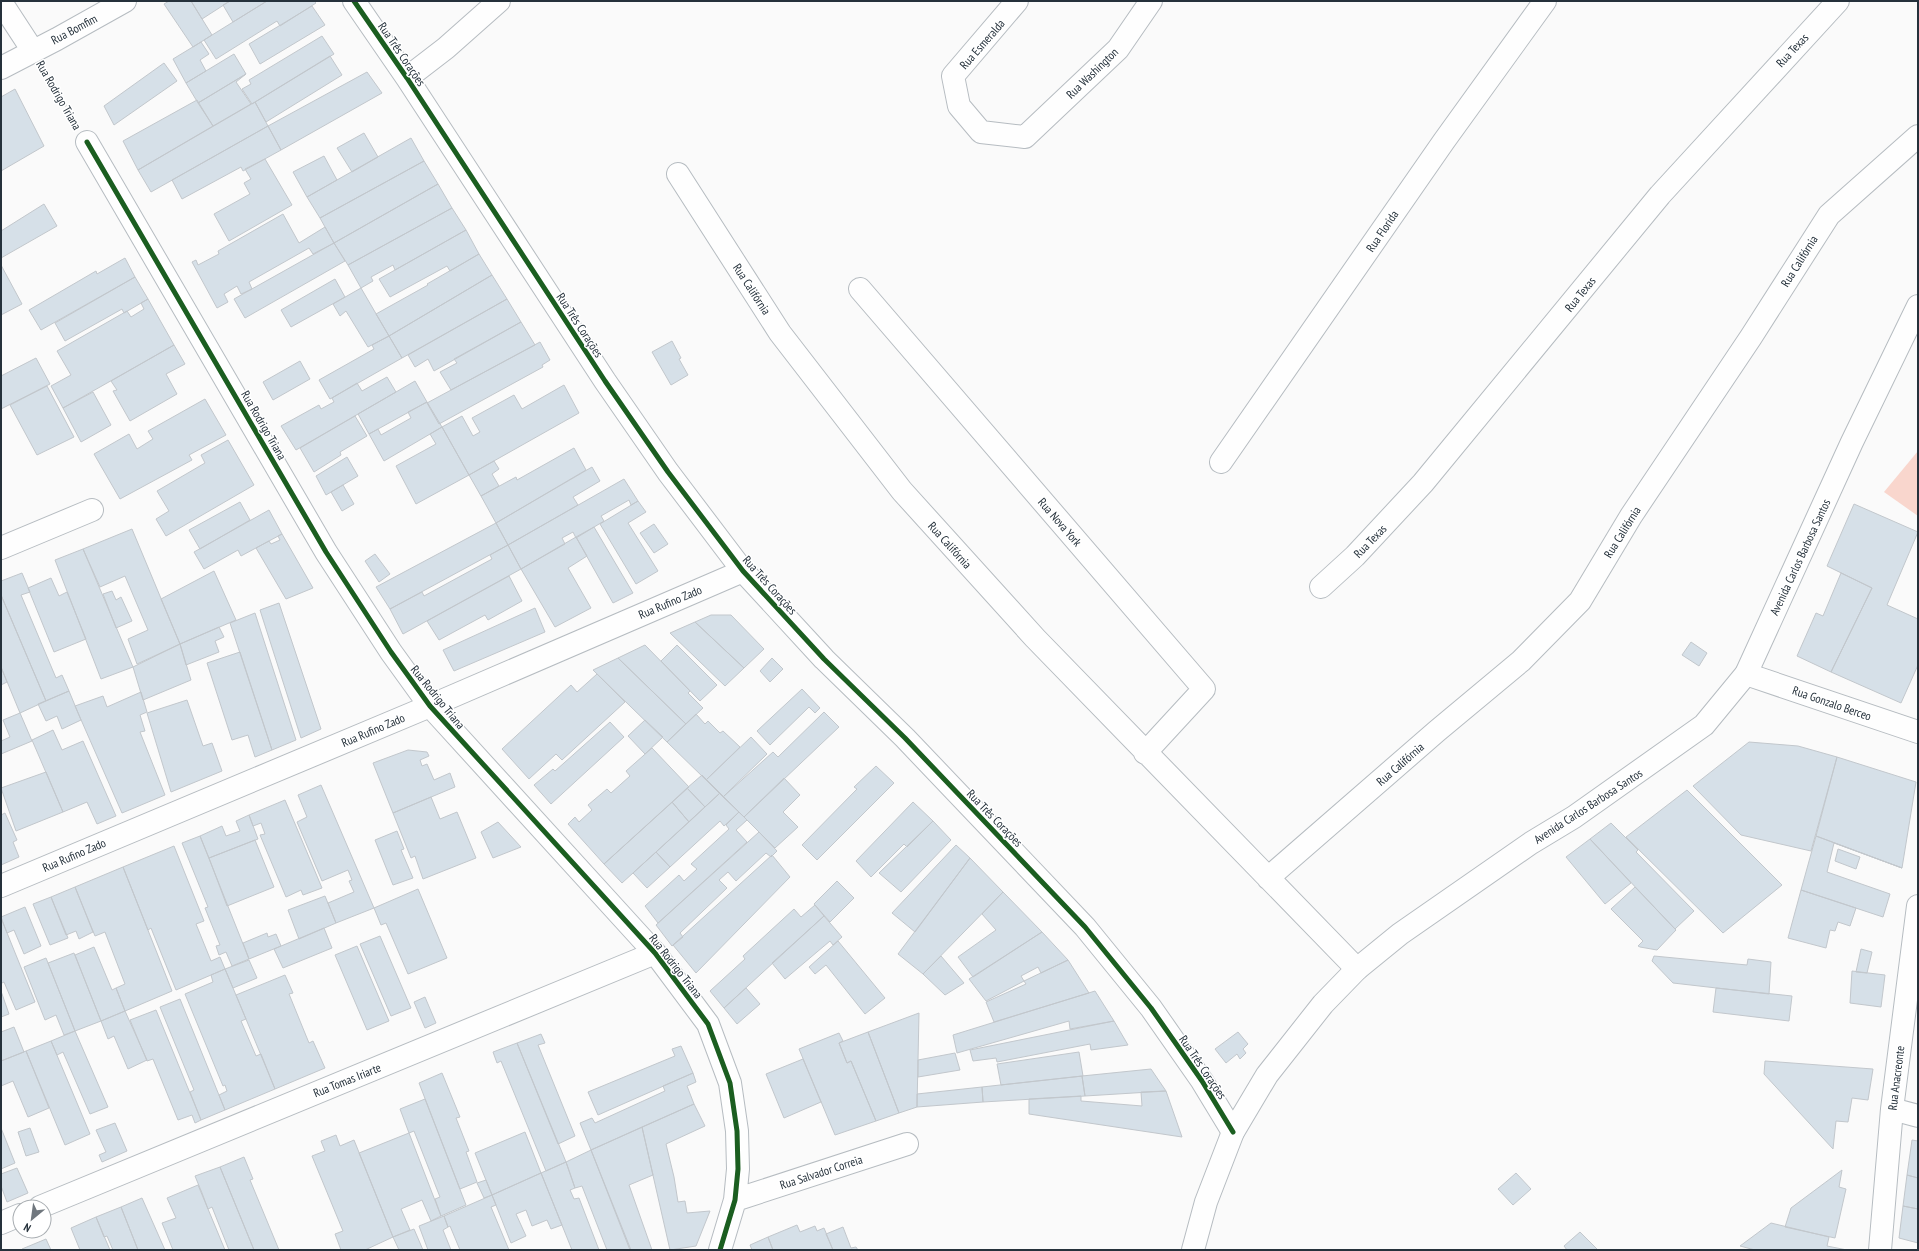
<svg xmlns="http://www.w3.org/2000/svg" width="1919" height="1251" font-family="'PT Sans Narrow',sans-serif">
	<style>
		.green { fill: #f9d6cd }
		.building { fill: #d6e0e8; stroke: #c2c7cc }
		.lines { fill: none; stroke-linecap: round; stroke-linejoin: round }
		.minor-casing { stroke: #b6bcc1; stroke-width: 24 }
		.secondary-casing { stroke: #b6bcc1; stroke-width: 24 }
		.path { stroke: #e0e0e1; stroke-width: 2.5; stroke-dasharray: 4 2; stroke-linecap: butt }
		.minor { stroke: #fefefe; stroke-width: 22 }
		.secondary { stroke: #fefefe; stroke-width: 22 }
		.cycleway-casing { stroke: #fff; stroke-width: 8 }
		.cycleway { stroke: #1b5e20; stroke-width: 5 }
		.labels { text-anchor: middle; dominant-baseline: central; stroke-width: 3; stroke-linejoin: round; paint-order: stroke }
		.street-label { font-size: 12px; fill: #25313b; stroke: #fff }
	</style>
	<rect width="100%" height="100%" fill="#fafafa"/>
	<path class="green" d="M1918,451V516L1884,492Z"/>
	<path class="building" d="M169,1H191L212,35L193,47L164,4Z
		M191,1H230L202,19Z
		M230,1H267L233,22L223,5Z
		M267,1H314L316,3L280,26L277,21L216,59L204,40Z
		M312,6L325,25L260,64L249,44Z
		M322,36L334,54L252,104L242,89L251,84L249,80Z
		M201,42L209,54L200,60L206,71L186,83L173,59Z
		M234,54L246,74L198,103L186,83Z
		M330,56L342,75L266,122L255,102Z
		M164,63L177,81L114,125L104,106Z
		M367,72L382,93L281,150L268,126Z
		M246,74L236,82L251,104L213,126L198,103Z
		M15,89L44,146L1,171V97Z
		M197,100L213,126L138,170L123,141Z
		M255,102L268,126L151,192L138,170Z
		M268,126L281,150L243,171L241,167L182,199L172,180Z
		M364,133L378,157L352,172L337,148Z
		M411,138L424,161L320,218L307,197Z
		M324,156L337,180L307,197L293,172Z
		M265,159L292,205L229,241L214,214L250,194L244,183L251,179L245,169Z
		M424,161L438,184L334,243L320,218Z
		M438,184L452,208L348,265L334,243Z
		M44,204L57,226L1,258V231Z
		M452,208L466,230L395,270L393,265L371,277L373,281L361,288L348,265Z
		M283,214L299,243L325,227L334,243L313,254L309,248L249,282L252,289L241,294L237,286L224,294L228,302L217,308L192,262L196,260L198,265L219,254L218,251Z
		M466,230L479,254L450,271L447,266L390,297L379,279Z
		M334,243L345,261L245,318L234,299Z
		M479,254L492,275L389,336L376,314L428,285L427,284Z
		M125,258L135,277L41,330L29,310L96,271L97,274Z
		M1,265L22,304L1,315Z
		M492,275L507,299L402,358L389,336Z
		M135,277L148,299L124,313L122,309L65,341L55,323Z
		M335,279L345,297L291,327L281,310Z
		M361,288L389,336L368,347L346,311L340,316L333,304Z
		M148,299L174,345L63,408L51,386L71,375L57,351L127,311L131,317L144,309L141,303Z
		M507,299L521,322L434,371L428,359L415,367L408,355Z
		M521,322L535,345L451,390L440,372L457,363L454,359Z
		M389,336L402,358L330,399L319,380L374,349L372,345Z
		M672,341L681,358L679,359L688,375L671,385L652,352Z
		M540,342L550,360L542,365L543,367L439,424L427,403Z
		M174,345L185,364L166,374L177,394L130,421L113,391L117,390L111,381Z
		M36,358L50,384L1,409V376Z
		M300,361L310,379L273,400L263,382Z
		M387,377L396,392L296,450L281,426L319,405L321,409L334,402L332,398L357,383L362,391Z
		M415,381L427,402L369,434L358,414Z
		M564,385L579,413L469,475L442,427L462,416L473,436L480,432L472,418L514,395L522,409Z
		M47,386L74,437L37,455L10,405Z
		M93,392L111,425L81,442L63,408Z
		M205,399L226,435L189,455L192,460L120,499L94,454L129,434L137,449L153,439L148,431Z
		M427,402L442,427L384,461L369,434L378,429L381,435L411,418L408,412Z
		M355,416L367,436L340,452L341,455L314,472L300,448Z
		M442,427L469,475L416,504L396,466L436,444L430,434Z
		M228,440L254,485L166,536L156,519L169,511L157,491L205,463L201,455Z
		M574,448L586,470L496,523L481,496L516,477L517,480Z
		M347,457L358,476L326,495L316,476Z
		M494,461L499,469L492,474L499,486L481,496L469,475Z
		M592,467L600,481L573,497L578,505L508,545L496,523Z
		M624,479L638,501L631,505L629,500L601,516L604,521L576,538L573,532L562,538L565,544L521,569L508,545Z
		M343,485L354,504L342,511L331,492Z
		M638,501L646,512L628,523L658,571L636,584L600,524Z
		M240,502L250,520L200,549L189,530Z
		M1854,504L1918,532L1887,605L1918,619V665L1901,703L1831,672L1872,588L1827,566Z
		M269,510L282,534L241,556L238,550L204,569L194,552Z
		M496,523L508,545L390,609L376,587Z
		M654,524L668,544L654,553L640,533Z
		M594,527L633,593L613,603L576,537Z
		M132,529L180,644L137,664L128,639L148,630L125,576L100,587L83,549Z
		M282,534L313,588L286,599L256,548L269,541L271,544L280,540L278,536Z
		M576,537L587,556L568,568L591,608L555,627L521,569Z
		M508,545L521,569L403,634L390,609L422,592L424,596L492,559L490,555Z
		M83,549L133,667L101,679L55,560Z
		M375,554L390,574L379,582L365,561Z
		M214,571L236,620L180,644L161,599Z
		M22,573L30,592L21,595L56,678L62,675L69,691L46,701L1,595V581Z
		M1841,573L1872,588L1831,672L1797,656L1816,613L1823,616Z
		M509,576L522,601L488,620L485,615L439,640L427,621Z
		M51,578L59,596L67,592L86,639L54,652L28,588Z
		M112,591L116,600L121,597L132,621L116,628L103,594Z
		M1,595L46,701L20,713L1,667Z
		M279,603L321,729L301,738L260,610Z
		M535,608L545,632L454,671L443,650Z
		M255,613L296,740L272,750L230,623Z
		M711,615H731L764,649L744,668L695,622Z
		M695,622L744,668L725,686L670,633Z
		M219,627L224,637L215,641L219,652L186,665L180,644Z
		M1691,642L1707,653L1699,666L1682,655Z
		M180,644L191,680L143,700L133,667Z
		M645,645L690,691L688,693L703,708L686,724L618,658Z
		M677,645L717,685L700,701L661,661Z
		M240,652L272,750L255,757L248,735L232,740L207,663Z
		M618,658L686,724L667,742L593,670Z
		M772,658L783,669L770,682L760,671Z
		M1,667L7,682L1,685Z
		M597,674L625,702L562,760L556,754L529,779L502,749L571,685L577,692Z
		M802,689L820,708L815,713L809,707L770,745L757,731Z
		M69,691L81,720L62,729L57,716L46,721L38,704Z
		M141,692L147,712L140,715L145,731L140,732L165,795L122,813L75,706L103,696L107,707Z
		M187,700L203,746L212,743L222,771L171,792L147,713Z
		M824,712L839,727L744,817L723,797L773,752L778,757Z
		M20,713L32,741L1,754V741L10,737L3,720Z
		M696,714L705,724L708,721L720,733L723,731L740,747L706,780L667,742Z
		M645,720L663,737L645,754L628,736Z
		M610,722L624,737L551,804L534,785L553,769L555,771Z
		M53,730L62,750L83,741L116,816L97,824L87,802L63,812L32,740Z
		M751,737L767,754L723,797L706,780Z
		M1749,742L1798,746L1837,757L1811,851L1741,835L1693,786Z
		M652,748L689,787L604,864L568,824L575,817L579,822L592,810L588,805L607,789L611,793L630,776L626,771Z
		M408,750L427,752L429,756L420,760L422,766L427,764L434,780L450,773L455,787L393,813L373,763Z
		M1837,757L1916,782L1902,868L1816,836Z
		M876,766L894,783L817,860L802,845L857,789L854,787Z
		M46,772L63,812L16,831L1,788Z
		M702,775L720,793L705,807L687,788Z
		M784,778L800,795L783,812L798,827L775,848L744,817Z
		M321,785L374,908L336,923L328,903L354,892L349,881L352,880L348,870L322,881L297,822L307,817L298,795Z
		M687,788L705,807L689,822L672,802Z
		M1687,790L1782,885L1723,933L1626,837Z
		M720,793L739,812L724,826L720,821L670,867L656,852Z
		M431,797L440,819L457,812L476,858L423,879L415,856L411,858L393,813Z
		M285,800L322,888L303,895L301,890L286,897L260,835L265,834L261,823L253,826L249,815Z
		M672,802L689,822L622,883L604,864Z
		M913,802L933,821L907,847L904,844L871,877L856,861Z
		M739,812L747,820L736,830L747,842L658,923L645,906L679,875L684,881L697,869L691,864L729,829L726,825Z
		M5,813L17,840L13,842L19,857L1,865V815Z
		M249,815L258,839L209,858L200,836L222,826L226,836L240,831L236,821Z
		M933,821L951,840L901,892L879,873Z
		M498,822L521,847L493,858L481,832Z
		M1611,823L1638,850L1636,852L1694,911L1675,929L1590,839Z
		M397,831L404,849L401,850L413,878L393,885L375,840Z
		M759,832L777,851L771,857L766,853L736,881L728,872L719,880L727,888L680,933L683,937L672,946L656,925Z
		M200,836L249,959L232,966L226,952L219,955L216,946L220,945L205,908L208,907L182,843Z
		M1816,836L1902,868L1834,843L1827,872L1890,894L1883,917L1801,890Z
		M1590,839L1631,883L1605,904L1566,857Z
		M255,840L274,887L227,906L209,858Z
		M956,845L970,858L915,932L892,913Z
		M174,846L204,921L196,924L211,961L220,957L225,969L176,990L151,928L148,930L123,867Z
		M1838,849L1860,857L1856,869L1835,861Z
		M656,852L670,867L647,888L633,873Z
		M772,855L790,877L696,973L673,945Z
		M970,858L1003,892L923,974L898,954Z
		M123,867L172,991L125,1011L116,988L125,984L105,932L95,936L75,887Z
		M837,881L854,898L830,922L814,904Z
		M75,887L93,932L79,939L76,931L66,935L51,897Z
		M1635,887L1676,930L1657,950L1640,947L1638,946L1643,941L1611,909Z
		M418,889L447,958L408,974L386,923L381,925L374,908Z
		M1801,890L1856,908L1850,926L1838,922L1835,931L1830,930L1826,948L1788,938Z
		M1003,892L1042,932L973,977L958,957L996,930L982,914Z
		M325,896L336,923L299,939L288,910Z
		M51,897L68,938L50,945L33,904Z
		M815,905L824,916L724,1008L710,991L745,959L743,956L794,909L801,917Z
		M25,907L41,946L24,954L14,930L7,933L1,917Z
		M824,916L842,937L833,945L830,941L785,979L772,963Z
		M1,918L35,1002L16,1010L4,982L2,983L1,981Z
		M324,928L332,948L283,968L274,949Z
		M1042,932L1068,960L1041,973L1038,967L1021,976L1024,981L986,1001L969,979Z
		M267,933L268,937L276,934L281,946L249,959L243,943Z
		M380,936L411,1008L391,1016L360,944Z
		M838,941L885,998L865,1014L826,965L815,974L809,967Z
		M357,946L389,1021L367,1030L335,955Z
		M94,947L112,990L116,988L125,1011L101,1021L75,955Z
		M1861,949L1872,952L1867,973L1856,972Z
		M74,953L101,1021L75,1031L48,963Z
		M941,956L964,983L945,995L923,974Z
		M1654,956L1747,965L1748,959L1771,962L1769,994L1673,983L1652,961Z
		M46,958L75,1031L64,1035L56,1015L45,1020L24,967Z
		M249,960L257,978L233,988L225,969Z
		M1068,960L1089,993L994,1022L986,1002L1026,984L1024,981Z
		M225,969L246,1019L241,1021L256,1056L261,1054L275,1089L225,1110L219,1095L227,1091L225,1085L223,1086L185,994L213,982L211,975Z
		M1852,971L1885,975L1881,1007L1850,1003Z
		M285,975L293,993L289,994L309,1043L313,1041L325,1068L275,1089L236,995Z
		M746,988L760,1004L737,1024L724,1008Z
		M1716,988L1792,996L1789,1021L1713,1012Z
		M1,991L9,1014L1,1017Z
		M1095,991L1114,1021L1070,1029L1069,1021L957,1053L953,1035Z
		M425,997L436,1023L425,1028L414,1002Z
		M180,999L225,1110L201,1120L190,1092L194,1090L160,1007Z
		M156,1010L201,1120L195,1123L192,1115L178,1120L153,1059L147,1061L130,1020Z
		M125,1011L147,1060L128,1069L114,1036L108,1039L101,1021Z
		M919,1013L917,1107L899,1113L868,1032Z
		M1114,1021L1128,1045L1091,1050L1090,1044L997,1062L996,1058L973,1061L970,1050Z
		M14,1027L24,1052L1,1061V1032Z
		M75,1031L108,1107L90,1114L63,1052L57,1055L51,1041Z
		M868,1032L899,1113L876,1121L851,1061L847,1063L839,1043Z
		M1238,1032L1248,1044L1243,1049L1246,1053L1240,1059L1237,1054L1226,1063L1215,1049Z
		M839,1033L843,1041L839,1043L847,1063L851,1061L876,1121L835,1135L799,1049Z
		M541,1034L545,1043L538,1045L575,1136L558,1144L517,1043Z
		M51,1041L90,1134L65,1145L26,1051Z
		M517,1043L566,1162L546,1171L501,1061L497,1063L493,1052Z
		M681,1046L693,1073L598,1115L588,1092L675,1056L672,1049Z
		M26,1051L49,1108L28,1117L13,1081L1,1086V1061Z
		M1079,1052L1083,1076L1001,1085L997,1064Z
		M955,1053L960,1070L918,1077V1060Z
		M803,1059L821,1102L784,1118L766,1074Z
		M1765,1061L1873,1069L1868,1100L1852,1098L1848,1122L1836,1121L1833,1149L1764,1074Z
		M1151,1069L1166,1091L1085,1096L1082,1076Z
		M442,1073L460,1117L456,1118L469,1151L466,1152L477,1182L460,1189L419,1083Z
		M693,1073L696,1082L687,1086L694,1104L591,1150L580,1123L592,1118L595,1123L665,1091L663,1086Z
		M1082,1076L1085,1096L983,1102L982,1087Z
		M982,1087L983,1102L917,1107V1094Z
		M1166,1091L1182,1137L1029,1114V1099L1081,1096V1101L1142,1106L1141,1092Z
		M425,1099L466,1205L441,1216L435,1199L440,1197L414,1131L409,1133L400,1109Z
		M694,1104L705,1126L666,1144L674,1177L678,1202L685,1201L687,1213L710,1211L696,1246L670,1250L642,1127Z
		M115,1123L127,1151L102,1162L99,1155L106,1152L96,1130Z
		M642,1127L653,1175L629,1185L652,1250H630L591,1150Z
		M1,1128L15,1163L1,1169Z
		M30,1128L39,1152L26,1156L18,1132Z
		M525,1132L541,1173L492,1195L475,1153Z
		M409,1133L441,1216L431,1221L422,1200L401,1209L410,1230L393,1237L359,1153Z
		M336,1135L340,1146L354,1140L393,1237L365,1250H341L335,1234L343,1231L312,1156L325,1151L321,1141Z
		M1912,1140L1918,1141V1178L1907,1175Z
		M591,1150L631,1250H607L582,1186L575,1188L566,1162Z
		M244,1157L253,1179L250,1180L279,1250H254L220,1167Z
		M566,1162L575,1188L570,1190L574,1199L579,1198L599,1250H572L541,1173Z
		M220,1167L254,1250H229L212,1207L208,1209L202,1193L195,1176Z
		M17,1168L28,1193L7,1202L1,1186V1174Z
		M1842,1170L1839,1187L1846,1189L1835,1238L1785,1227L1791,1208Z
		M541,1173L562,1225L551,1229L547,1220L532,1226L526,1210L516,1214L526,1236L511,1243L492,1195Z
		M1516,1173L1531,1189L1513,1205L1498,1189Z
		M1907,1175L1918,1178V1209L1903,1206Z
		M486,1180L492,1195L484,1198L477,1183Z
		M198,1185L208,1209L225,1250H173L162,1223L176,1218L167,1198Z
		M492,1195L496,1205L491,1207L509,1250H460L450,1226L448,1227L444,1216Z
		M142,1198L165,1250H138L121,1207Z
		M1903,1206L1918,1209V1243L1899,1238Z
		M121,1207L138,1250H113L107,1236L104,1237L96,1217Z
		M444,1216L448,1227L443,1230L451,1250H428L419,1226Z
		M96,1217L110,1250H80L71,1228Z
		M1771,1223L1829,1237L1827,1246L1847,1250H1755L1740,1246Z
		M797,1225L800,1232L815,1226L817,1231L824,1228L833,1250H773L768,1237Z
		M843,1227L851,1248L856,1247L858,1250H833L826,1234Z
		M414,1229L423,1250H399L393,1237Z
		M1580,1232L1598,1250H1567L1564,1246Z
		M768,1237L773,1250H752L750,1245Z
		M46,1239L51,1250H23L22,1249Z"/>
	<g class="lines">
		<g class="minor-casing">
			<path id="minor" d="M354,1L407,78L605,381L668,472L743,571L824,659L905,738L1085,927L1151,1008L1202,1081L1233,1132
				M1017,1L953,76L959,106L981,132L1025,137L1118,49L1151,1
				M1,2L33,51
				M1,68L57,39L125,1
				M407,78L446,48L499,1
				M87,142L326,552L391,652L430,706L655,953L708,1024L730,1083L737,1131L738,1169L735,1200L720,1250
				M678,174L780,333L902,491L1035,638L1357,969
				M860,289L1204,689L1145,753
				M1221,462L1444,141L1545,1
				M1,548L92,510
				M1321,587L1355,556L1423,483L1660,195L1838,1
				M1746,674L1918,732
				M1268,878L1437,731L1521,661L1580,601L1631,516L1751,337L1829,215L1918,136
				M1,886L430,706L743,571
				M1892,1109L1918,1116
				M735,1200L907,1144
				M40,1207L655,953
				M1,1223L20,1215
				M1880,1250L1892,1109L1918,906"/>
		</g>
		<g class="secondary-casing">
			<path id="secondary" d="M1193,1250L1206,1202L1233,1132L1267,1075L1323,1004L1357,969L1400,934L1531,843L1574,817L1704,725L1746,674L1852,442L1918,306"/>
		</g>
		<path class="path" d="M49,77L73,118"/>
		<use href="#minor" class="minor"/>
		<use href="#secondary" class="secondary"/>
		<g class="cycleway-casing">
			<path id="cycleway" d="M354,1L407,78L605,381L668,472L743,571L824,659L905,738L1085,927L1151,1008L1202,1081L1233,1132
				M87,142L326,552L391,652L430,706L655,953L708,1024L730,1083L737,1131L738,1169L735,1200L720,1250"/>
		</g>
		<use href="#cycleway" class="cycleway"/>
	</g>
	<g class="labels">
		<g class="street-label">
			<text transform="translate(74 29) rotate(-28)">Rua Bomfim</text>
			<text transform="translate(982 44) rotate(-49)">Rua Esmeralda</text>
			<text transform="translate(1792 50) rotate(-47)">Rua Texas</text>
			<text transform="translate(402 54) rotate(56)">Rua Três Corações</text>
			<text transform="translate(1092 73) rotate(-44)">Rua Washington</text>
			<text transform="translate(59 95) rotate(60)">Rua Rodrigo Triana</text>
			<text transform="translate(1382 231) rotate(-56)">Rua Florida</text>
			<text transform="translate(1799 261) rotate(-58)">Rua Califórnia</text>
			<text transform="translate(752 289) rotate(57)">Rua Califórnia</text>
			<text transform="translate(1580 294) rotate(-51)">Rua Texas</text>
			<text transform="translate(580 325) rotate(57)">Rua Três Corações</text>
			<text transform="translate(264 425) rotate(60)">Rua Rodrigo Triana</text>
			<text transform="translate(1060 522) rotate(49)">Rua Nova York</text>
			<text transform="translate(1622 532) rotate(-58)">Rua Califórnia</text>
			<text transform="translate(1370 541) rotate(-46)">Rua Texas</text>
			<text transform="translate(950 545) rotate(48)">Rua Califórnia</text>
			<text transform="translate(1800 557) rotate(-65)">Avenida Carlos Barbosa Santos</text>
			<text transform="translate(770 585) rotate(48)">Rua Três Corações</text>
			<text transform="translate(670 602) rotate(-23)">Rua Rufino Zado</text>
			<text transform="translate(438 697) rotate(51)">Rua Rodrigo Triana</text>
			<text transform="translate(1832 703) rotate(19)">Rua Gonzalo Berceo</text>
			<text transform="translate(373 730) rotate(-23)">Rua Rufino Zado</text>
			<text transform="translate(1400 764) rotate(-41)">Rua Califórnia</text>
			<text transform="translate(1588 806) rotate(-33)">Avenida Carlos Barbosa Santos</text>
			<text transform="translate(995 818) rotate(46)">Rua Três Corações</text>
			<text transform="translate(74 855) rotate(-23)">Rua Rufino Zado</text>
			<text transform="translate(676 966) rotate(52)">Rua Rodrigo Triana</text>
			<text transform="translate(1203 1067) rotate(56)">Rua Três Corações</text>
			<text transform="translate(1896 1078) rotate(-83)">Rua Anacreonte</text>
			<text transform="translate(347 1080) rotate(-22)">Rua Tomas Iriarte</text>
			<text transform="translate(821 1172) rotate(-18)">Rua Salvador Correia</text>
		</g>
	</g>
	<rect width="1919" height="1251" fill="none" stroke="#25313b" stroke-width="4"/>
	<g transform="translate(32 1219) rotate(209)"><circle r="19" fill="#ffffff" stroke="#a8adb1"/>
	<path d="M0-3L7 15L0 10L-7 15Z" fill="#70777e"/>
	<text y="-6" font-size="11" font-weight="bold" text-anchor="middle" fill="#25313b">N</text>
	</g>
</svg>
